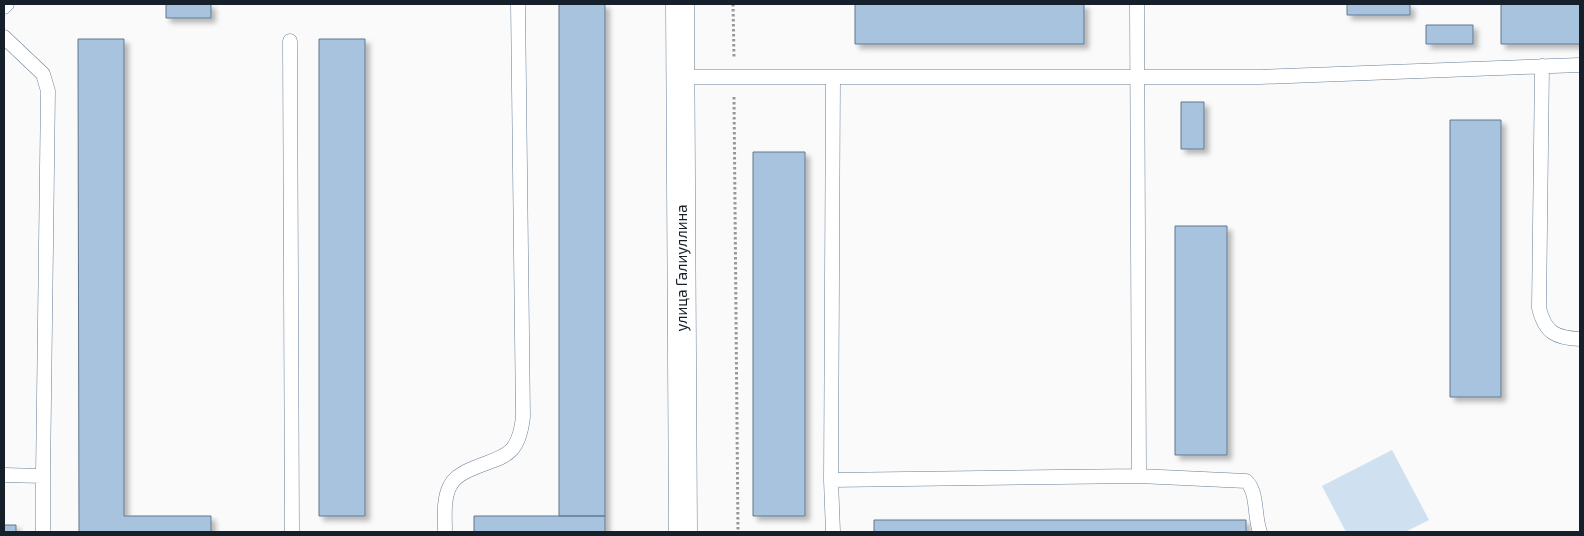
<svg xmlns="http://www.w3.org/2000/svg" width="1584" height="536" font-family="'Exo 2',sans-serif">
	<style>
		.green { fill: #cfe0f1 }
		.building { fill: #a8c3dd; stroke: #607891; filter: url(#shadow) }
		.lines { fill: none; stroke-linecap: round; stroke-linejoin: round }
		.service-casing { stroke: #667f98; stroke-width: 15 }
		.tertiary-casing { stroke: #667f98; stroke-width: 29 }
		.path { stroke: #95999e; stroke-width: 3; stroke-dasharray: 2.5 2.5; stroke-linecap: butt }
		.service { stroke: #fff; stroke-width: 14 }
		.tertiary { stroke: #fff; stroke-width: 28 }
		.labels { text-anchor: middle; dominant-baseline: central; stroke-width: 4.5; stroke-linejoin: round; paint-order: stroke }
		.street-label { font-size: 15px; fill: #16202a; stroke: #fff }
	</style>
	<defs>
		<filter id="shadow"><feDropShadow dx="4.5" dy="4.5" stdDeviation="2.5" flood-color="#0004"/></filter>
	</defs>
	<rect width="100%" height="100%" fill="#fafafa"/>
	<path class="green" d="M1392,450L1429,520L1405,532H1346L1322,486Z"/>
	<path class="building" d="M166,4H211V18H166Z
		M559,4H605V516H559Z
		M855,4H1084V44H855Z
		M1347,4H1410V15H1347Z
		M1501,4H1580V44H1501Z
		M1426,25H1473V44H1426Z
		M78,39H124V516H211V532H79Z
		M319,39H365V516H319Z
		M1181,102H1204V149H1181Z
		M1450,120H1501V397H1450Z
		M753,152H805V516H753Z
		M1175,226H1227V455H1175Z
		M474,516H605V532H474Z
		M874,520H1246V532H874Z
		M4,525H16V532H4Z"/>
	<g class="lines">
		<g class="service-casing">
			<path id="service" d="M1137,4L1139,476
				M4,7L7,4
				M4,37L43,74L48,91L43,476V532
				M290,41L292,532
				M1542,66L1539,308C1545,333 1556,338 1580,339
				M680,77H1260L1580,65
				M4,475L43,476
				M831,480L1139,476L1246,481C1258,491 1254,517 1260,532
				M445,532C445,518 443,499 450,486C454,478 460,475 467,471C501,455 518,461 523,417L518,4
				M833,532L831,480L833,77"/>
		</g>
		<g class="tertiary-casing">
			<path id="tertiary" d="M680,4L683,532"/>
		</g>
		<path class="path" d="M733,4L734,58
			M734,97L738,532"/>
		<use href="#service" class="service"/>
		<use href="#tertiary" class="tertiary"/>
	</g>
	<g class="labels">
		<g class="street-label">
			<text transform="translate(681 268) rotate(-90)">улица Галиуллина</text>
		</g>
	</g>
	<rect width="1584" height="536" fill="none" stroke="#16202a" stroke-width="10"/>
</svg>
